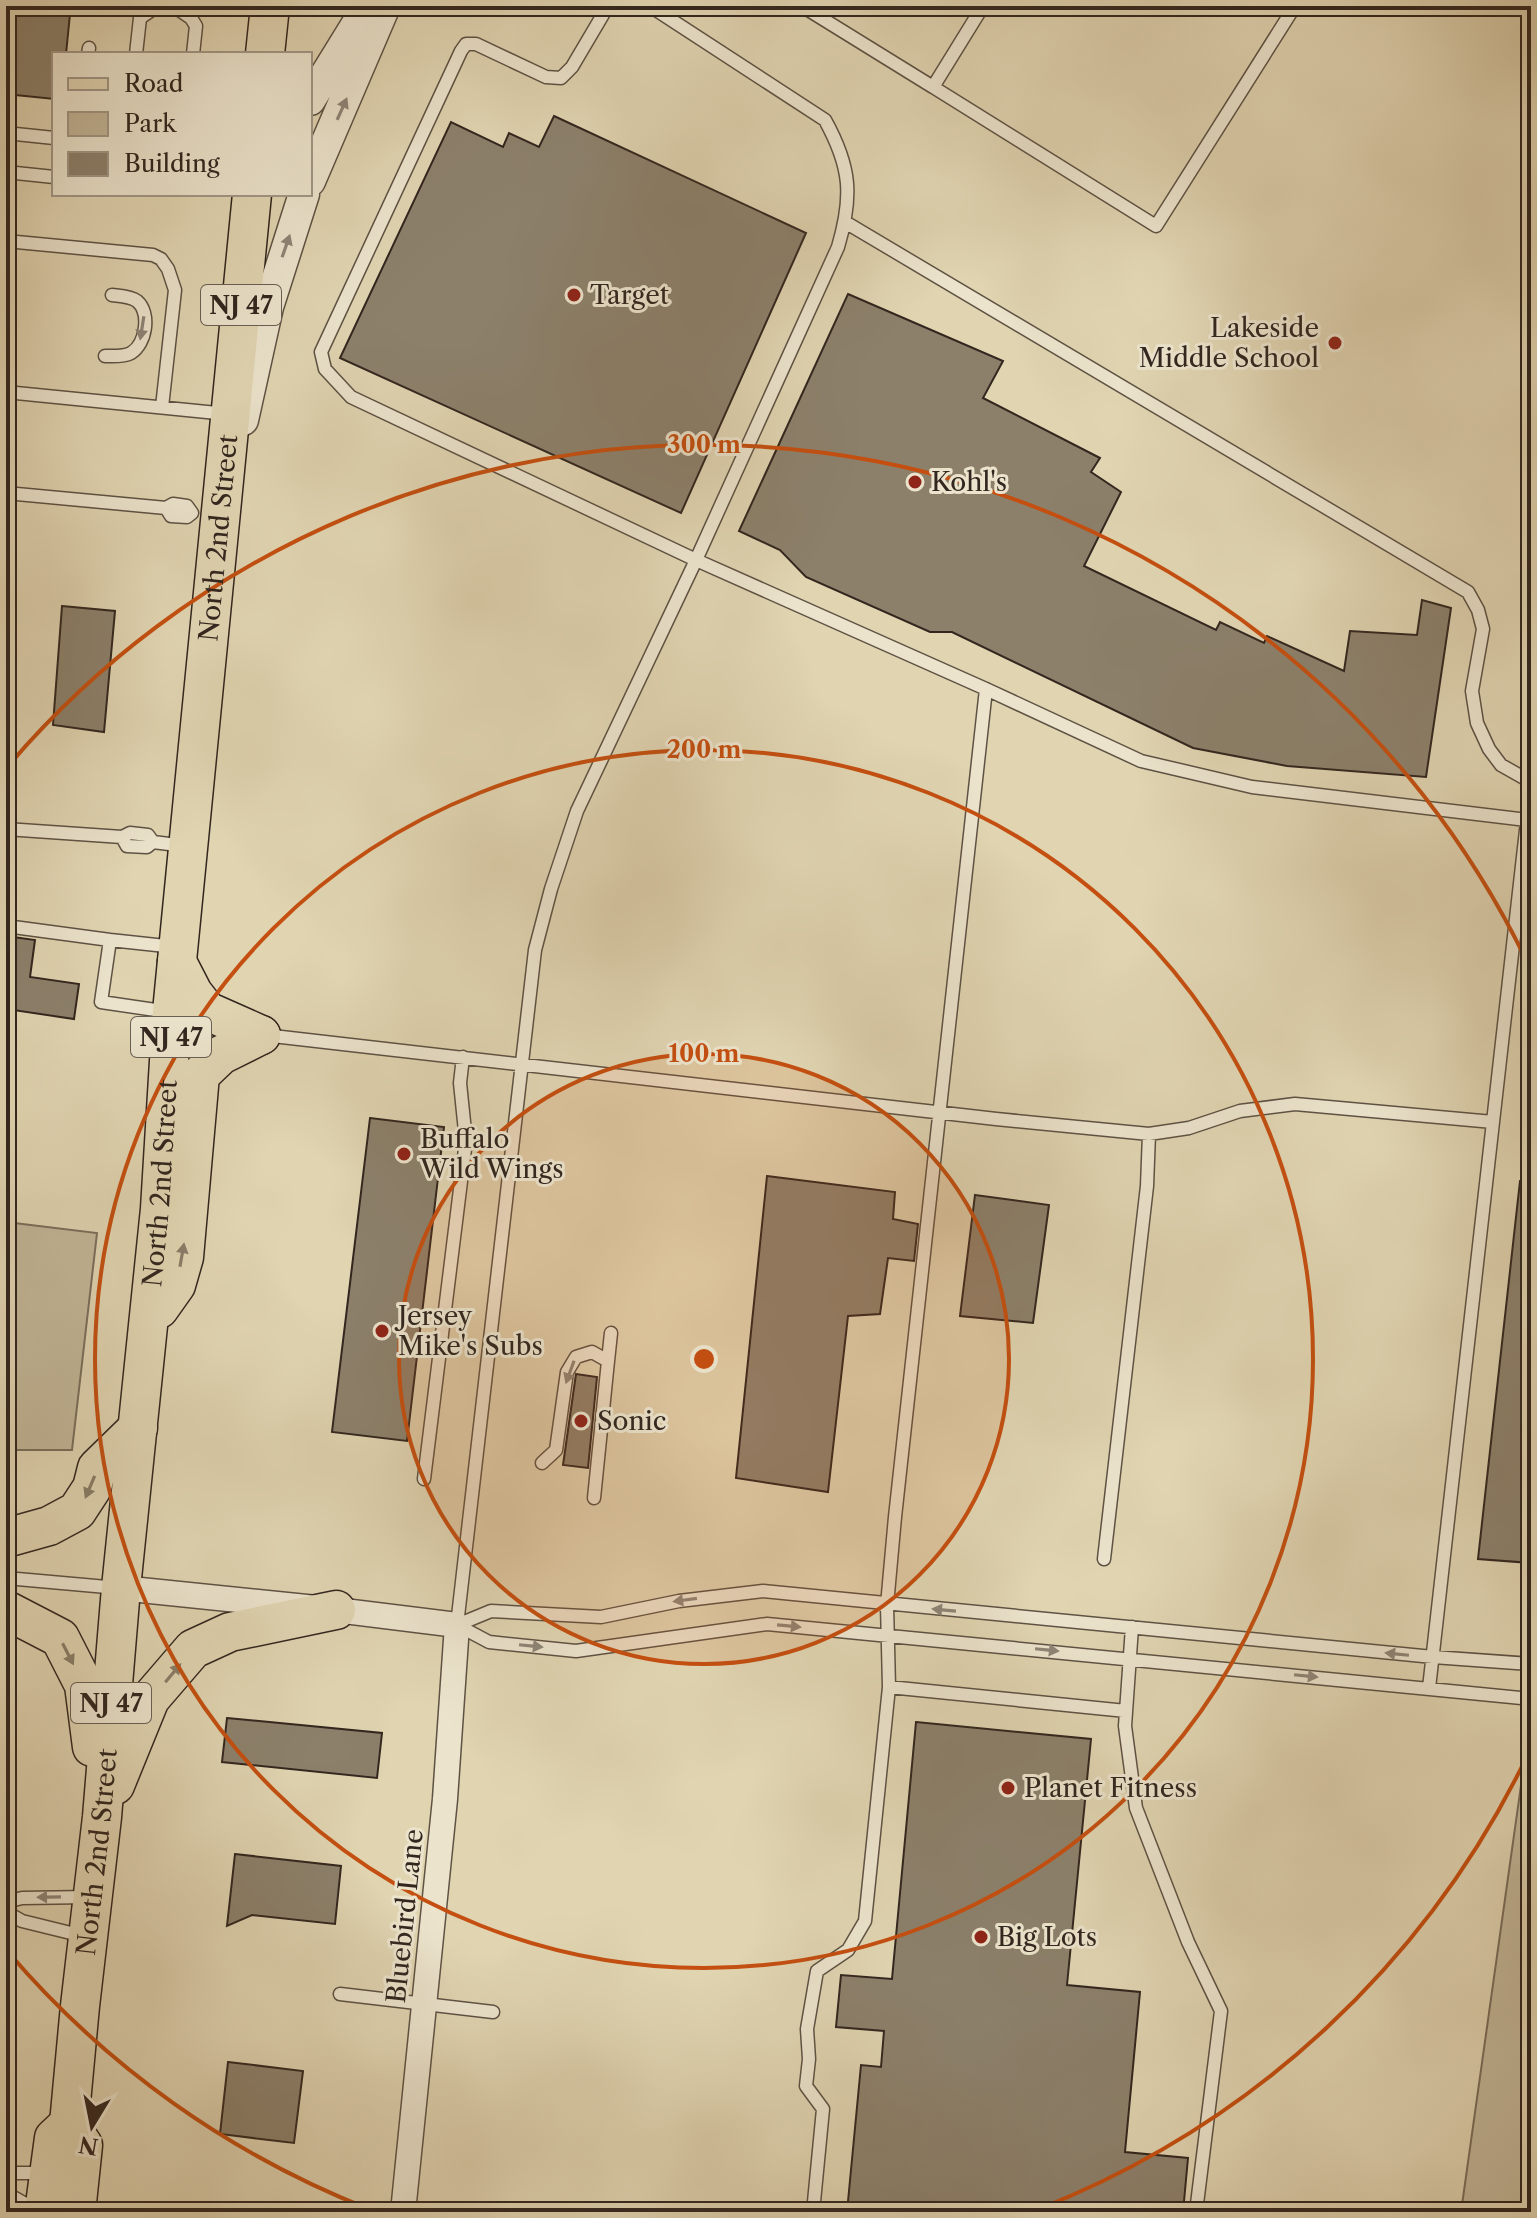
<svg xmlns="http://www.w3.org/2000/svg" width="1537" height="2218" font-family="'Libre Caslon Text',serif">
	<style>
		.green { fill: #c2b698; stroke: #7a6e5c; stroke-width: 2 }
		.building { fill: #8c806b; stroke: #32261f; stroke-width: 2 }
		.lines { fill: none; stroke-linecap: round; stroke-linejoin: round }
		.service-casing { stroke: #5e5244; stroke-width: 15 }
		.minor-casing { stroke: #5e5244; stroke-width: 27 }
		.tertiary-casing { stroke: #5e5244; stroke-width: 33 }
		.primary-casing { stroke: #32261f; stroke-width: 41 }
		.service { stroke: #ebe3cc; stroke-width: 12 }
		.minor { stroke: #ebe3cc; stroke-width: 24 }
		.tertiary { stroke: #ebe3cc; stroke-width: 30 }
		.primary { stroke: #e0d4b1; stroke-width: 38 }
		.oneway { fill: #8e8476 }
		.oneway2 { fill: #897d68 }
		.ring { fill: none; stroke: #c44f10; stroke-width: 4 }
		.poi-dot { fill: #8f2418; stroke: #ebe3cc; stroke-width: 3 }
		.labels { text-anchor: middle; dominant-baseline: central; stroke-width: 6; stroke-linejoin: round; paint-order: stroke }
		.shield { fill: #ebe3cc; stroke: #6a5f53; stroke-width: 2 }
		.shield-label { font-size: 24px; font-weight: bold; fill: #32261f }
		.poi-label { font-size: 26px; fill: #32261f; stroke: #ebe3cc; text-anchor: start }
		.street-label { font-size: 26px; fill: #32261f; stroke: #ebe3cc }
		.centre { fill: #c44f10; stroke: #ebe3cc; stroke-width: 4 }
		.ring-label { font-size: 24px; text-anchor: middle; font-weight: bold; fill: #c44f10; stroke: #ebe3cc; stroke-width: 6; stroke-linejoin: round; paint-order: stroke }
	</style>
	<rect width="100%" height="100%" fill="#e0d4b1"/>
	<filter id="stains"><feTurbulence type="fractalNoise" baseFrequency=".0025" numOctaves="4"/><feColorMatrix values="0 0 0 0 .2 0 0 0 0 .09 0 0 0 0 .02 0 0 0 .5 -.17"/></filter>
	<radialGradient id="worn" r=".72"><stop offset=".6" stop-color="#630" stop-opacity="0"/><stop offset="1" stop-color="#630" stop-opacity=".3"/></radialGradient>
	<path class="green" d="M6,1222L97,1233L72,1450H6Z
		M1524,1764L1531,1765V2212H1461Z"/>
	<path class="building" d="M6,8L70,14L66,54H54V99L6,94Z
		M554,116L806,233L681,513L340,358L451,122L503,147L509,133L539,147Z
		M848,294L1003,361L983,398L1100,458L1091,472L1121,492L1084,566L1216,630L1220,622L1264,643L1267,636L1344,671L1350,631L1417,635L1422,600L1451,608L1426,777L1287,766L1193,748L952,632H930L806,577L780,550L739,531Z
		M62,606L115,611L104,732L53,725Z
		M6,936L35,940L30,977L79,984L74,1019L6,1009Z
		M370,1118L444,1127L407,1441L332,1432Z
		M767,1176L895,1192L893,1219L918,1224L914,1261L888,1258L880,1314L848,1316L828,1492L736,1478Z
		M1520,1181H1531V1563L1478,1559Z
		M975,1195L1049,1205L1033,1323L960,1316Z
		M576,1374L597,1377L588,1468L563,1465Z
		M227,1718L382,1733L377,1778L222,1762Z
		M916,1722L1091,1739L1067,1985L1140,1992L1125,2152L1188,2158L1183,2212H847L861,2065L881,2067L884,2031L836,2027L841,1975L892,1979Z
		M235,1854L341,1866L335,1924L252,1915L227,1926Z
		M228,2062L303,2071L294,2143L220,2134Z"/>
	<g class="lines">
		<g class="service-casing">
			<path id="service" d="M608,6L572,67L561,78L546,77L476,44H466L461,51L321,352L325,369L351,397L696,560L986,689L1141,761L1252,787L1527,820
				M802,6L933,87L983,6
				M88,54L89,48
				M136,54L140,18L156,7L178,9L191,18L196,26L193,54
				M933,87L1156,226L1295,6
				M6,133L54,138
				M6,172L54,177
				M845,222L1468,592L1478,610L1483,629L1472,691L1477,723L1489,749L1501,765L1531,782
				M6,241L153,255L161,259L168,269L175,290L162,407
				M105,356C113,356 124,357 131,353C146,344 151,313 137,301C130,296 120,296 112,295
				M6,392L227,414
				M6,493L166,508L173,504L187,506L192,513L187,517L171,516L166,508
				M6,829L122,837
				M153,842L148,835L130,833L122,837L127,846L147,847L153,842L185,846
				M6,926L110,940
				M169,1012L101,1002L110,940L175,947
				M264,1035L996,1119L1149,1134L1189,1128L1240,1111L1295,1104L1493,1122
				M608,1361L611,1333
				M542,1463L556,1450L567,1372L576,1357L592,1352L608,1361L594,1498
				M424,1479L466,1141L460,1083L463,1057
				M1104,1559L1147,1186L1149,1134
				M6,1578L118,1588
				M457,1625L535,950L551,889L577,811L696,560L838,247C853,196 851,167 825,120L650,6
				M457,1625L489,1642L576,1651L767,1624L1531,1699
				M457,1625L491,1611L601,1617L679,1601L763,1591L1433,1657L1531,1664
				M1132,1627L1125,1726L1136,1808L1188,1942L1221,2011L1196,2212
				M889,1687L1126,1711
				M1429,1688L1531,786
				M6,1902L22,1898L89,1897
				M6,1912L22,1921L83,1936
				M340,1994L493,2012
				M6,2173H45
				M6,2193L38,2211
				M813,2212L823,2109L806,2086L809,2059L807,2029L817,1971L848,1950L865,1921L889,1687L887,1605L895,1517L986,689"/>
		</g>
		<g class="minor-casing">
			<path id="minor" d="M121,1588L336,1610L457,1625L445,1799L403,2212"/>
		</g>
		<g class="tertiary-casing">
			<path id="tertiary" d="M310,100L368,6
				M310,181L385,6
				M243,420L268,307L304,194"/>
		</g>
		<g class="primary-casing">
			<g id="primary">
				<path d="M265,54L270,6"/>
				<path d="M177,962L193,993L207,1011L261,1035"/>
				<path d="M159,1309L176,1285L184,1257L200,1075L221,1055L261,1035"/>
				<path d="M6,1538L49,1526L77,1511L92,1488L97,1468L138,1428"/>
				<path d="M6,1610L60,1638L84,1685L92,1747"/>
				<path d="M115,1785L150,1699L193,1649L230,1632L336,1610"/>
				<path d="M44,2212L54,2138L69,2124"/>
				<path id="s1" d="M76,2212L83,2145L69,2124L80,2006L102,1817L121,1588L160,1209L172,1012L252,194"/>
			</g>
		</g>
		<use href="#service" class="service"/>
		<use href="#minor" class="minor"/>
		<use href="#tertiary" class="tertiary"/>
		<use href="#primary" class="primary"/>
	</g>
	<defs><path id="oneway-solid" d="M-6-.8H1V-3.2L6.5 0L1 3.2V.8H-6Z" transform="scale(2)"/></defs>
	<g class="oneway">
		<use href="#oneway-solid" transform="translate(342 109) rotate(-66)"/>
		<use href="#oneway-solid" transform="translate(286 246) rotate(-71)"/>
		<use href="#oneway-solid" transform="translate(142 328) rotate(99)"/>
		<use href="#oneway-solid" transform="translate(570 1372) rotate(110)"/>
		<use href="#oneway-solid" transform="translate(685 1600) rotate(172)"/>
		<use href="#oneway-solid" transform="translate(944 1610) rotate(-175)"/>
		<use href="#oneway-solid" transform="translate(789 1626) rotate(5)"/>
		<use href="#oneway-solid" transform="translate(531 1646) rotate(6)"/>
		<use href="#oneway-solid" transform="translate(1047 1650) rotate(6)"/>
		<use href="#oneway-solid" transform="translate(1397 1654) rotate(-174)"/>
		<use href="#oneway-solid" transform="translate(1306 1676) rotate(6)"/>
		<use href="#oneway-solid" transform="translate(49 1897) rotate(179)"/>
	</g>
	<g class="oneway2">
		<use href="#oneway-solid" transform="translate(182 1255) rotate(-80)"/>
		<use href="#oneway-solid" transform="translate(90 1487) rotate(113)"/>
		<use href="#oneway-solid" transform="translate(68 1654) rotate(63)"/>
		<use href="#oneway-solid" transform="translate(173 1673) rotate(-50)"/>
	</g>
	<circle cx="704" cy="1359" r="305" fill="#c44f10" fill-opacity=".12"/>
	<g class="ring">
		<circle cx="704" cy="1359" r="305"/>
		<circle cx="704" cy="1359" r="609"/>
		<path d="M1529 1752A914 914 0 0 1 1039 2209M369 2209A914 914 0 0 1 9 1953M9 765A914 914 0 0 1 1529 966"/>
	</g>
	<g class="poi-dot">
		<circle cx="574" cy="295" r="8"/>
		<circle cx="1335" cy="343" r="8"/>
		<circle cx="915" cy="482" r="8"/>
		<circle cx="404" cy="1154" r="8"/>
		<circle cx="382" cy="1331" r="8"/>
		<circle cx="581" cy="1421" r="8"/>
		<circle cx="1008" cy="1788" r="8"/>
		<circle cx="981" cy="1937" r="8"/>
	</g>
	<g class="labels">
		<g class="shield">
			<rect x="201" y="285" width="80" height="40" rx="6"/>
			<rect x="131" y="1017" width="80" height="40" rx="6"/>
			<rect x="71" y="1683" width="80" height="40" rx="6"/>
		</g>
		<g class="shield-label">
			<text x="241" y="305">NJ 47</text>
			<text x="171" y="1037">NJ 47</text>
			<text x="111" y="1703">NJ 47</text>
		</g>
		<g class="poi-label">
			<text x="590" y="295">Target</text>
			<text x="1319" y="328" text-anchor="end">Lakeside<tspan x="1319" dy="30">Middle School</tspan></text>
			<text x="931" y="482">Kohl's</text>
			<text x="420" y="1139">Buffalo<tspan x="420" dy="30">Wild Wings</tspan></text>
			<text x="398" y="1316">Jersey<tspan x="398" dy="30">Mike's Subs</tspan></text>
			<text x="597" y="1421">Sonic</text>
			<text x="1024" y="1788">Planet Fitness</text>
			<text x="997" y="1937">Big Lots</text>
		</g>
		<g class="street-label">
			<text stroke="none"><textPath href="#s1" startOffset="1686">North 2nd Street</textPath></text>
			<text stroke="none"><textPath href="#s1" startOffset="1038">North 2nd Street</textPath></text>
			<text stroke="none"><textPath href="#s1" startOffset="366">North 2nd Street</textPath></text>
			<text transform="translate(405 1916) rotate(-84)">Bluebird Lane</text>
		</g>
	</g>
	<circle cx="704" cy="1359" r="12" class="centre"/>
	<g class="ring-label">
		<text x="704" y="453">300 m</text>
		<text x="704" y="758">200 m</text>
		<text x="704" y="1062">100 m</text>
	</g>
	<rect width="1537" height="2218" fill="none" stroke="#e0d4b1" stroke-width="32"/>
	<rect x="8" y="8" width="1521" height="2202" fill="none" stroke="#32261f" stroke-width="4"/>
	<rect x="16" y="16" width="1505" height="2186" fill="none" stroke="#32261f" stroke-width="2"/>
	<rect x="52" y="52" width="260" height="144" fill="#ebe3cc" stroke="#a19787" stroke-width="2"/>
	<rect x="68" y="78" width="40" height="12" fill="#e0d4b1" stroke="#a19787" stroke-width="2"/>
	<text x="124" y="92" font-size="24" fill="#32261f">Road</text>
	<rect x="68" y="112" width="40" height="24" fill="#c2b698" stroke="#a19787" stroke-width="2"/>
	<text x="124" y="132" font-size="24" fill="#32261f">Park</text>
	<rect x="68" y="152" width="40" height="24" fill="#8c806b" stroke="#a19787" stroke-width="2"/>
	<text x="124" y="172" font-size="24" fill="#32261f">Building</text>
	<g transform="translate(92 2126) rotate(190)" stroke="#ebe3cc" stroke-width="6" paint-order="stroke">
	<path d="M0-6L14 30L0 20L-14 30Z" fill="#32261f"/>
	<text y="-12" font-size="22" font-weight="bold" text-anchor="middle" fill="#32261f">N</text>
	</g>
	<rect width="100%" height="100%" filter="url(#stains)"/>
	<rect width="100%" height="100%" fill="url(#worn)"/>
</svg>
